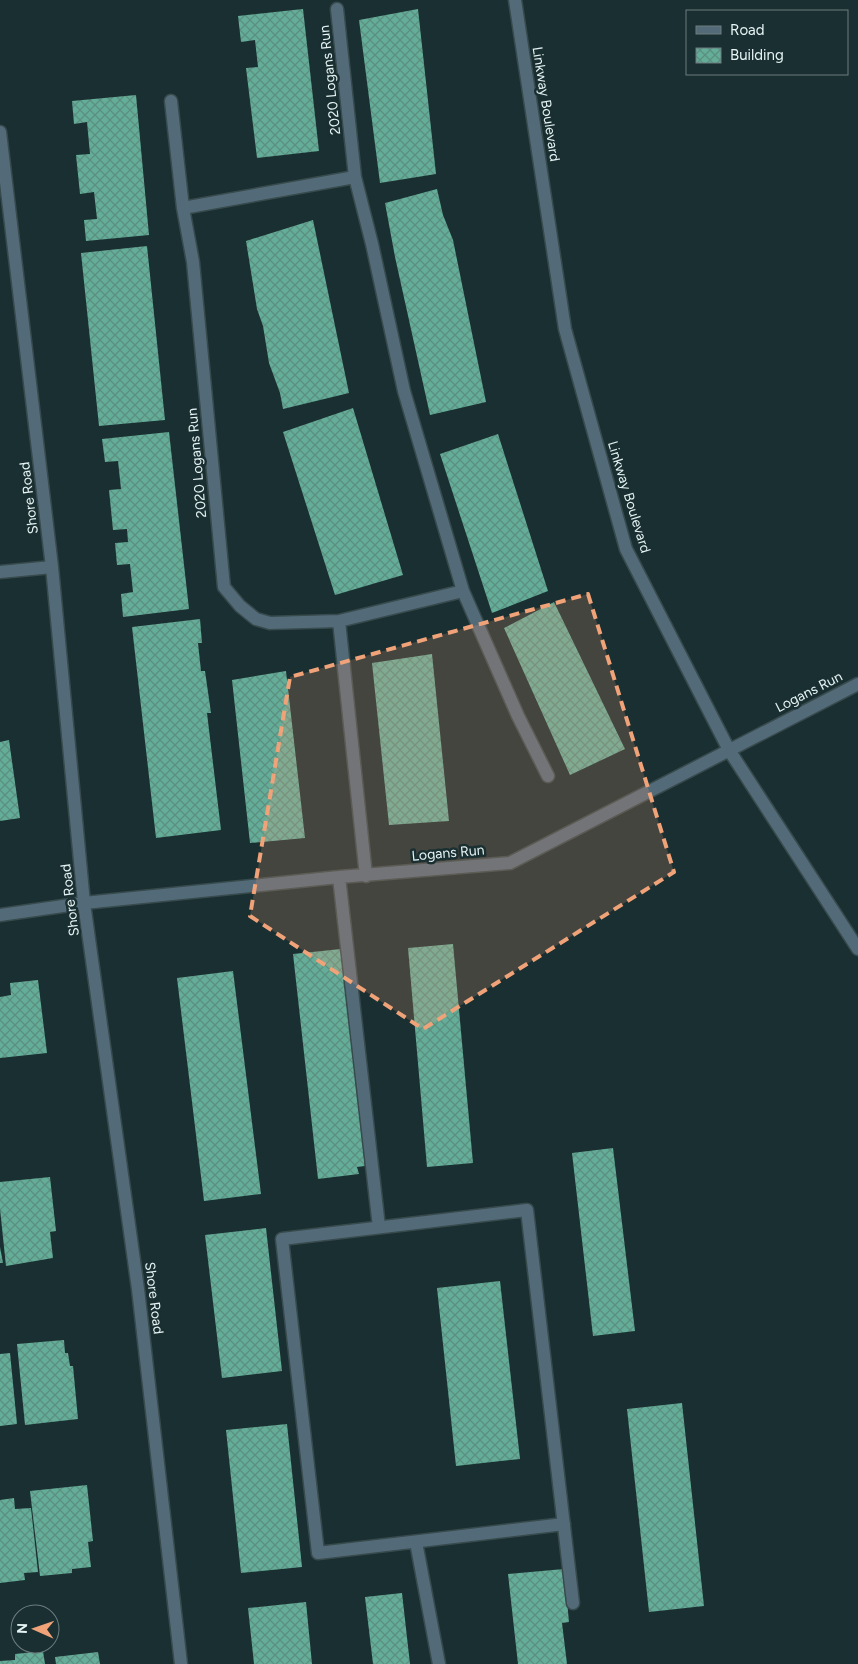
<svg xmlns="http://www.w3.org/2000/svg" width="858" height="1664" font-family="Figtree,sans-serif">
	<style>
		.building { fill: url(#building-cross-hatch) }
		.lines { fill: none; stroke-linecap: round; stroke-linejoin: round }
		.minor-casing { stroke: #374a4c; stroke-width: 15 }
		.minor { stroke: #536a79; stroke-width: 12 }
		.marked { fill: #f0a278; fill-opacity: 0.2; stroke: #f0a278; stroke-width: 4; stroke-dasharray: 10 6; stroke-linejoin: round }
		.labels { text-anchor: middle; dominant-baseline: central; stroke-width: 5; stroke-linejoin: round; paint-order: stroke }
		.street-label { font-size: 14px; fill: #e6f3f4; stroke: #1a2f31 }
	</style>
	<defs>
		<pattern id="building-cross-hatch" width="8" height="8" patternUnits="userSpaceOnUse" patternTransform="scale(1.25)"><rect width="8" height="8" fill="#64ad98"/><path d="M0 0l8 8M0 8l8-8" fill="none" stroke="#5b8f80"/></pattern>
	</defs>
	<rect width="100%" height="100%" fill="#1a2f31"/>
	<path class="building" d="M303,9L319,151L257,158L246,68L258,67L255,40L241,42L238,16Z
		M418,9L436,174L380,183L359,20Z
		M136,95L149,235L86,241L84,220L97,219L94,192L80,194L76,155L90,154L87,122L74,124L72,101Z
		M437,189L443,215L453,240L486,402L430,415L395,257L385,203Z
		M313,220L349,393L283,409L280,393L269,363L263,326L257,309L246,241Z
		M147,246L165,420L99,426L81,253Z
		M353,408L403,575L335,595L283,432Z
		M169,432L189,609L123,617L121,594L133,592L130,564L117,565L115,543L128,542L127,529L113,530L109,490L121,489L118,461L105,462L102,439Z
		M498,434L548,591L492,613L440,454Z
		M554,602L625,749L570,775L504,628Z
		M200,619L202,643H198L201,671H205L211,713H207L221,830L156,838L132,627Z
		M432,654L449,821L389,825L372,663Z
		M286,671L305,838L250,843L232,680Z
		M9,740L20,818L0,821V742Z
		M453,944L473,1163L427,1167L408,948Z
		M341,949L365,1166L357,1167L359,1174L318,1179L293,954Z
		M233,971L261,1194L204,1201L177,978Z
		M38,980L47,1053L0,1058V997L11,995L10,983Z
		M613,1148L635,1331L593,1336L572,1153Z
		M50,1177L56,1231L50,1232L53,1258L6,1266L0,1209V1182Z
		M266,1228L282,1371L222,1378L205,1235Z
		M0,1247L3,1263H0Z
		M500,1281L520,1459L456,1466L437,1288Z
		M64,1340L65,1353H68L70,1366H73L78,1419L25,1425L17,1344Z
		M10,1353L17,1424L0,1426V1354Z
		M682,1403L704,1606L649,1612L627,1409Z
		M287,1424L302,1567L241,1573L226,1430Z
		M87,1485L93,1541L88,1542L91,1567L72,1569V1573L40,1576L30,1491Z
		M14,1498L15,1509L31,1508L38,1572L24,1573L25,1580L0,1583V1500Z
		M564,1569L569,1622L562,1623L567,1664H518L508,1574Z
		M402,1593L410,1664H373L365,1597Z
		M306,1602L312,1664H254L248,1608Z
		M43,1651L45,1664H0V1661L15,1660V1654Z
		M98,1652L100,1664H56L55,1657Z"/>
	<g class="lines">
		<g class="minor-casing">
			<path id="minor" d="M515,0L565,329L626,549L729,750L858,949
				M337,9L355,177L372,244L404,391L463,591L518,716L548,776
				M171,101L183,208L193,262L224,587L240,606L256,619L270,623L339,621L463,591
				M0,132L52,567L84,903L138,1289L181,1664
				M183,208L355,177
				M0,572L52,567
				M339,621L366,876
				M339,877L379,1227
				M0,915L84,903L339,877L510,863L858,684
				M564,1524L318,1553L282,1239L527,1210L573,1603
				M416,1542L439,1664"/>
		</g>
		<use href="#minor" class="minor"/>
	</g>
	<path class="marked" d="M588,594L674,872L423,1029L250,916L290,677Z"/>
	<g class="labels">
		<g class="street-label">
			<text transform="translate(330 80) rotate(-96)">2020 Logans Run</text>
			<text transform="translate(546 104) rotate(81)">Linkway Boulevard</text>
			<text transform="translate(197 463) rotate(-95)">2020 Logans Run</text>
			<text transform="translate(629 497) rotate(73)">Linkway Boulevard</text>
			<text transform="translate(29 498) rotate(-97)">Shore Road</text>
			<text transform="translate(809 692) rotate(-27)">Logans Run</text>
			<text transform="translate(448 853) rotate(-5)">Logans Run</text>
			<text transform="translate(70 900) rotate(-97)">Shore Road</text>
			<text transform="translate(154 1298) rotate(83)">Shore Road</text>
		</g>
	</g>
	<rect x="686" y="10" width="162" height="65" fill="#1a2f31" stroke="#6c7d7f"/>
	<rect x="696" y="26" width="25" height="8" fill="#536a79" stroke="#6c7d7f"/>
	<text x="730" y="35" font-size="15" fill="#e6f3f4">Road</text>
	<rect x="696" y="48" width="25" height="15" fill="url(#building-cross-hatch)" stroke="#6c7d7f"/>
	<text x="730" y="60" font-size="15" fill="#e6f3f4">Building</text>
	<g transform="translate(35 1629) rotate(272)"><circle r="24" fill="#1a2f31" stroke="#6c7d7f"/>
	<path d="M0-4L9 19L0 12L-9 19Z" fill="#f0a278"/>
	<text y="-8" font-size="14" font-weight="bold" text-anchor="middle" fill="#e6f3f4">N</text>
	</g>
</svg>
